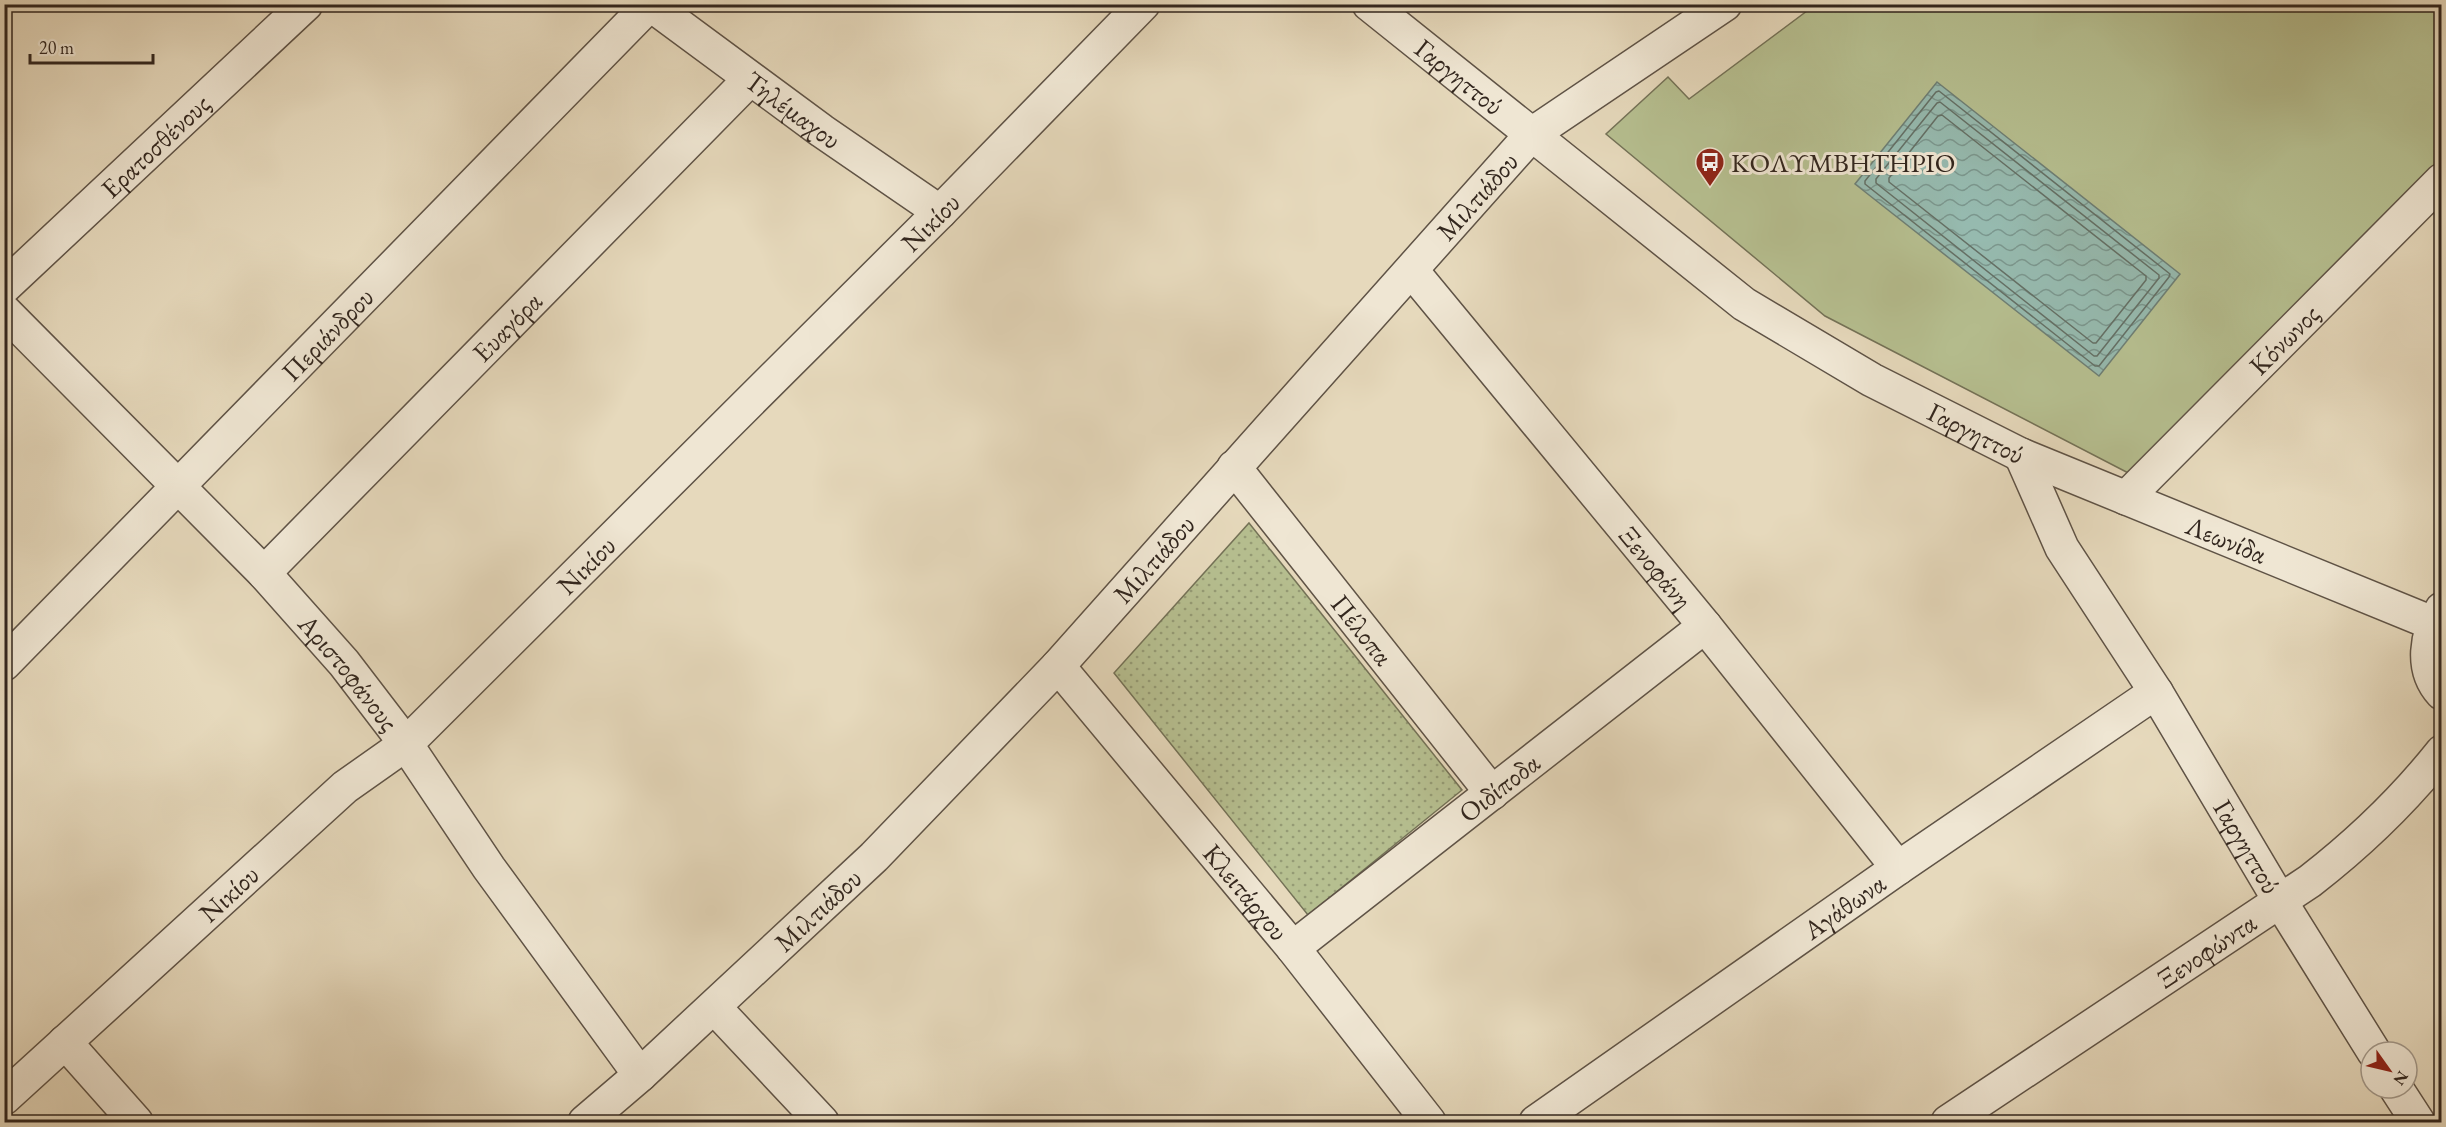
<svg xmlns="http://www.w3.org/2000/svg" width="2446" height="1127" font-family="'EB Garamond',serif">
	<style>
		.park { fill: url(#park-dots); stroke: #747257; stroke-width: 1.5 }
		.pitch { fill: #b6bf90; stroke: #747257; stroke-width: 1.5 }
		.water { fill: url(#water-waves); stroke: #6e7f75; stroke-width: 1.5 }
		.lines { fill: none; stroke-linecap: round; stroke-linejoin: round }
		.shore { stroke: #647066; stroke-width: 1.5 }
		.minor-casing { stroke: #5f5346; stroke-width: 36 }
		.tertiary-casing { stroke: #5f5346; stroke-width: 36 }
		.minor { stroke: #efe6d3; stroke-width: 33 }
		.tertiary { stroke: #efe6d3; stroke-width: 33 }
		.labels { text-anchor: middle; dominant-baseline: central; stroke-width: 6; stroke-linejoin: round; paint-order: stroke }
		.street-label { font-size: 27px; fill: #32261e; stroke: #efe6d3 }
		.poi-label { font-size: 27px; fill: #32261e; stroke: #efe6d3; text-anchor: start }
	</style>
	<defs>
		<pattern id="park-dots" width="8" height="8" patternUnits="userSpaceOnUse" patternTransform="scale(1.5)"><rect width="8" height="8" fill="#b6bf90"/><path d="M2 2h.1M6 6h.1" fill="none" stroke="#959b75" stroke-width="1.8" stroke-linecap="round"/></pattern>
		<pattern id="water-waves" width="16" height="10" patternUnits="userSpaceOnUse" patternTransform="scale(1.5)"><rect width="16" height="10" fill="#96baaf"/><path d="M0 5q4-4 8 0t8 0" fill="none" stroke="#7b978e"/></pattern>
	</defs>
	<rect width="100%" height="100%" fill="#e6d9bc"/>
	<filter id="stains"><feTurbulence type="fractalNoise" baseFrequency=".00333" numOctaves="4"/><feColorMatrix values="0 0 0 0 .2 0 0 0 0 .09 0 0 0 0 .02 0 0 0 .5 -.17"/></filter>
	<radialGradient id="worn" r=".72"><stop offset=".6" stop-color="#630" stop-opacity="0"/><stop offset="1" stop-color="#630" stop-opacity=".3"/></radialGradient>
	<path class="park" d="M1249,523L1462,790L1308,915L1114,673Z"/>
	<path class="pitch" d="M1815,5H2441V167L2138,478L1825,316L1606,134L1668,77L1689,99Z"/>
	<path class="water" d="M1937,82L2180,274L2099,376L1855,184Z"/>
	<g class="lines">
		<path class="shore" d="M1939,91L2170,274L2169,277L2099,366H2095L1865,184V181L1936,92Z
			M1940,102L2159,275V278L2097,356H2094L1876,183V179L1937,103Z
			M1942,115L2146,276V280L2096,343H2093L1889,182V178L1938,116Z"/>
		<g class="minor-casing">
			<g id="minor">
				<path id="s1" d="M650,4L822,131L940,212"/>
				<path d="M1532,134L1725,4"/>
				<path id="s2" d="M1412,271L1705,626L1898,868"/>
				<path id="s3" d="M4,287L306,4"/>
				<path id="s4" d="M4,311L264,573L344,663L406,744L489,868L640,1075"/>
				<path id="s5" d="M2021,455L2062,548L2156,692L2280,901L2374,1052"/>
				<path id="s6" d="M1234,467L1492,793"/>
				<path id="s7" d="M2126,498L2442,180"/>
				<path id="s8" d="M264,573L750,79"/>
				<path id="s9" d="M4,664L650,4"/>
				<path id="s10" d="M1058,666L1293,948L1429,1122"/>
				<path id="s11" d="M1293,948L1705,626"/>
				<path d="M714,1007L822,1122"/>
				<path d="M65,1042L136,1122"/>
				<path d="M2396,1088L2418,1122"/>
				<path id="s12" d="M4,1098L345,787L406,744L940,212L1143,4"/>
				<path id="s13" d="M1536,1122L1898,868L2156,692"/>
			</g>
		</g>
		<g class="tertiary-casing">
			<g id="tertiary">
				<path id="s14" d="M1369,4L1744,304L1872,380L2021,455L2432,623"/>
				<path d="M2442,609C2426,634 2420,669 2442,693"/>
				<path id="s15" d="M585,1122L640,1075L874,857L1058,666L1532,134"/>
				<path id="s16" d="M1948,1122L2310,881C2359,843 2403,801 2442,752"/>
			</g>
		</g>
		<use href="#minor" class="minor"/>
		<use href="#tertiary" class="tertiary"/>
	</g>
	<defs>
		<g id="bus-pin" transform="scale(1.5)"><path d="M0 17L-7.5 6A9.5 9.5 0 1 1 7.5 6Z" fill="#8f2418" stroke="#efe6d3"/><path d="M-5-6H5V4H4V6H2V4H-2V6H-4V4H-5ZM-3.5-4V0h7V-4ZM-3.5 1.2v1.5H-2V1.2ZM2 1.2v1.5H3.5V1.2Z" fill="#fff"/></g>
	</defs>
	<g fill-rule="evenodd">
		<use href="#bus-pin" x="1710" y="162"/>
	</g>
	<g class="labels">
		<g class="street-label">
			<text stroke="none"><textPath href="#s14" startOffset="116">Γαργηττού</textPath></text>
			<text stroke="none"><textPath href="#s1" startOffset="178">Τηλέμαχου</textPath></text>
			<text stroke="none"><textPath href="#s3" startOffset="207">Ερατοσθένους</textPath></text>
			<text stroke="none"><textPath href="#s15" startOffset="1287">Μιλτιάδου</textPath></text>
			<text stroke="none"><textPath href="#s12" startOffset="1276">Νικίου</textPath></text>
			<text stroke="none"><textPath href="#s8" startOffset="346">Ευαγόρα</textPath></text>
			<text stroke="none"><textPath href="#s9" startOffset="462">Περιάνδρου</textPath></text>
			<text stroke="none"><textPath href="#s7" startOffset="224">Κόνωνος</textPath></text>
			<text stroke="none"><textPath href="#s14" startOffset="746">Γαργηττού</textPath></text>
			<text stroke="none"><textPath href="#s14" startOffset="1018">Λεωνίδα</textPath></text>
			<text stroke="none"><textPath href="#s15" startOffset="801">Μιλτιάδου</textPath></text>
			<text stroke="none"><textPath href="#s12" startOffset="790">Νικίου</textPath></text>
			<text stroke="none"><textPath href="#s2" startOffset="384">Ξενοφάνη</textPath></text>
			<text stroke="none"><textPath href="#s6" startOffset="207">Πέλοπα</textPath></text>
			<text stroke="none"><textPath href="#s4" startOffset="500">Αριστοφάνους</textPath></text>
			<text stroke="none"><textPath href="#s11" startOffset="261">Οιδίποδα</textPath></text>
			<text stroke="none"><textPath href="#s5" startOffset="453">Γαργηττού</textPath></text>
			<text stroke="none"><textPath href="#s10" startOffset="294">Κλειτάρχου</textPath></text>
			<text stroke="none"><textPath href="#s12" startOffset="304">Νικίου</textPath></text>
			<text stroke="none"><textPath href="#s13" startOffset="376">Αγάθωνα</textPath></text>
			<text stroke="none"><textPath href="#s15" startOffset="315">Μιλτιάδου</textPath></text>
			<text stroke="none"><textPath href="#s16" startOffset="310">Ξενοφώντα</textPath></text>
		</g>
		<g class="poi-label">
			<text x="1731" y="162">ΚΟΛΥΜΒΗΤΗΡΙΟ</text>
		</g>
	</g>
	<rect width="2446" height="1127" fill="none" stroke="#e6d9bc" stroke-width="24"/>
	<rect x="6" y="6" width="2434" height="1115" fill="none" stroke="#32261e" stroke-width="3"/>
	<rect x="12" y="12" width="2422" height="1103" fill="none" stroke="#32261e" stroke-width="1.5"/>
	<g transform="translate(2389 1070) rotate(124)"><circle r="28" fill="#efe6d3" stroke="#a3998b" stroke-width="1.5"/>
	<path d="M0-4.5L10 22L0 15L-10 22Z" fill="#8f2418"/>
	<text y="-9" font-size="16" font-weight="bold" text-anchor="middle" fill="#32261e">N</text>
	</g>
	<path d="M30 54v9h123v-9" fill="none" stroke="#32261e" stroke-width="3"/>
	<text x="39" y="54" font-size="18" fill="#32261e" stroke="#efe6d3" stroke-width="4.5" paint-order="stroke">20 m</text>
	<rect width="100%" height="100%" filter="url(#stains)"/>
	<rect width="100%" height="100%" fill="url(#worn)"/>
</svg>
